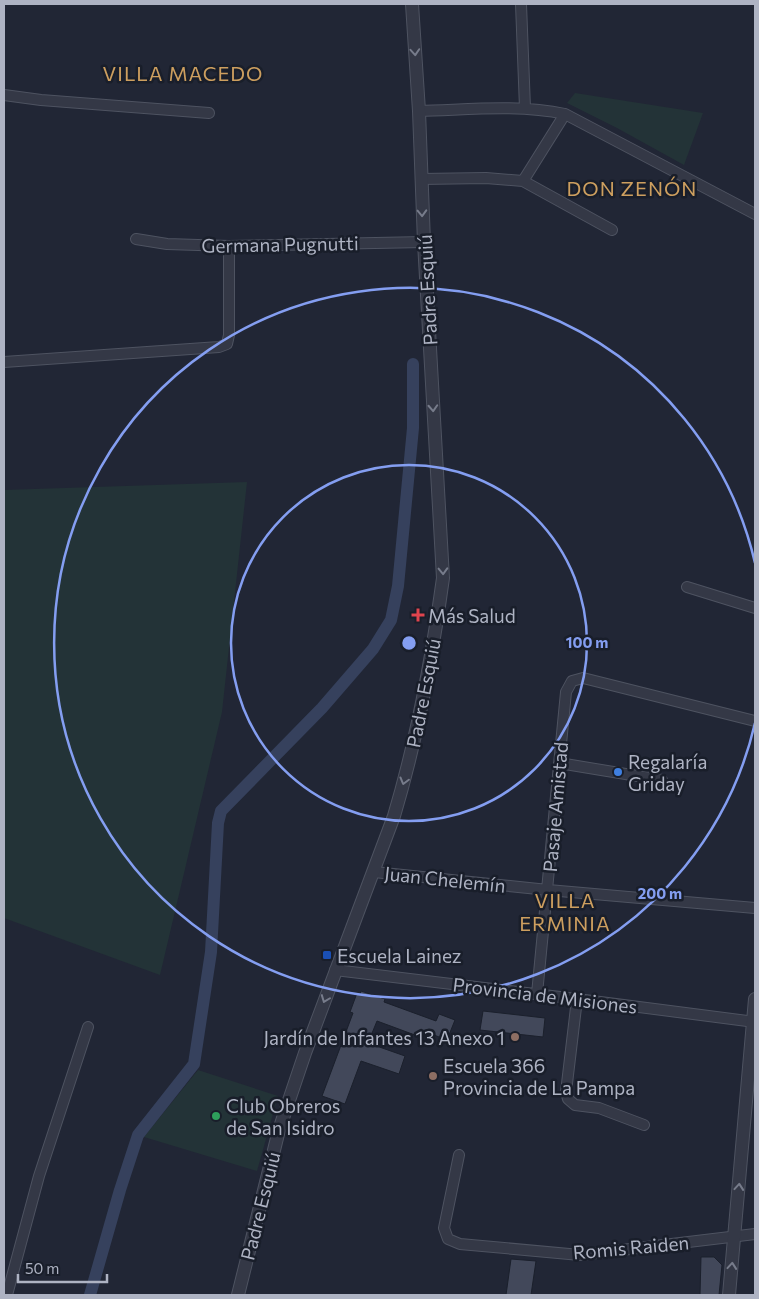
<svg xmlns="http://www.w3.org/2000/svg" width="759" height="1299" font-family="Commissioner,sans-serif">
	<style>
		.green { fill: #233337 }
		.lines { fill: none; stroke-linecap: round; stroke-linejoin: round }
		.canal { stroke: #36415d; stroke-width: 12 }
		.building { fill: #42485a; stroke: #1b202c }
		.minor-casing { stroke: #4e5361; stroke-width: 12 }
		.tertiary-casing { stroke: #4e5361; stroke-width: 14 }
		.minor { stroke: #343846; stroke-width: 10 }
		.tertiary { stroke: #343846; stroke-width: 12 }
		.oneway { stroke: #777c8b }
		.ring { fill: none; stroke: #849ef1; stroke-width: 2.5 }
		.health-dot { fill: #e0444e; stroke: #191e2a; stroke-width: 2 }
		.shop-dot { fill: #3f7fe0; stroke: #191e2a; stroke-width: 2 }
		.transit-dot { fill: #1a4fb4; stroke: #191e2a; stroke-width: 2 }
		.education-dot { fill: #8d6e63; stroke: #191e2a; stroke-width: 2 }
		.leisure-dot { fill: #2e9e5b; stroke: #191e2a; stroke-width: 2 }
		.labels { text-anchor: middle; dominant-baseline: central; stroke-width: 5; stroke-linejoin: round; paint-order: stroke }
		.street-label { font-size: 19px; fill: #aeb3c3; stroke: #191e2a }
		.poi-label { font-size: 19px; fill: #aeb3c3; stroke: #191e2a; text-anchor: start }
		.neighbourhood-label { font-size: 20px; letter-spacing: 1px; fill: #cd9f5f; stroke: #191e2a }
		.centre { fill: #849ef1; stroke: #191e2a; stroke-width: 2.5 }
		.ring-label { font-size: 15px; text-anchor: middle; font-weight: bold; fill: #849ef1; stroke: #191e2a; stroke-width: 5; stroke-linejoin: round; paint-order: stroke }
	</style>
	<rect width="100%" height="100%" fill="#212635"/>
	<path class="green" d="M575,93L703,113L684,165L617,128L567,103Z
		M247,482L222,712L160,975L4,918V490Z
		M198,1070L278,1096L257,1171L144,1137Z"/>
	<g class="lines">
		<path class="canal" d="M90,1295L120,1190L138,1135L194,1064L211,952L218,823L221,811L322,708L373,649L391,620L398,586L413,428V364"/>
	</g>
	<path class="building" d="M361,991L385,999L384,1002L436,1021L439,1014L455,1020L447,1040L426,1032L423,1038L377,1021L368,1043L405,1056L399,1074L361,1061L345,1104L322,1096L353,1013L350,1012L357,993L360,994Z
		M483,1011L545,1018L543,1037L480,1030Z
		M701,1257H714L722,1265L719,1295H700Z
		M511,1259L536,1261L531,1295H506Z"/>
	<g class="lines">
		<g class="minor-casing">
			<path id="minor" d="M521,4L525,108
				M4,95L41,100L209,113
				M419,111C467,110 517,104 565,114L755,214
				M421,179L486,178L523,181L612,230
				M523,181L565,114
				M136,239L167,244L229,246L424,242
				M4,362L219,347L227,344L229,335V246
				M687,587L755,608
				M559,763L662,780
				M374,872L548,890L755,908
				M335,970L577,999L755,1022
				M537,994L566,692L572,681L583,678L755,721
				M577,999L566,1092L568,1099L575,1105L599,1108L644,1125
				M459,1155L444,1228L448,1239L460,1244L580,1255L755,1234
				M7,1295L39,1176L88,1027"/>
		</g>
		<g class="tertiary-casing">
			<path id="tertiary" d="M238,1295L279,1130L305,1053L394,816C417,739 432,658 443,578L424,242L419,111L412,4
				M729,1295L755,999"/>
		</g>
		<use href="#minor" class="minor"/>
		<use href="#tertiary" class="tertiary"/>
	</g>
	<defs><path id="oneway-chevron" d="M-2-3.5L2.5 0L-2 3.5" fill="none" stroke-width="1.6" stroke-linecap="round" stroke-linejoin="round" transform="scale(1.25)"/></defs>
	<g class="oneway">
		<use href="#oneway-chevron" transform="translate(415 52) rotate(86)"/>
		<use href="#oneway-chevron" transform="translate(422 213) rotate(88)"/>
		<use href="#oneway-chevron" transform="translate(433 408) rotate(87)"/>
		<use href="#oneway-chevron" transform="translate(443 571) rotate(88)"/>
		<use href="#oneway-chevron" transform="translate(404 781) rotate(105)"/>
		<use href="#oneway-chevron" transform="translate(325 999) rotate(111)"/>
		<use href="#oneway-chevron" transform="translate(739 1187) rotate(-85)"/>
		<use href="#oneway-chevron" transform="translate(732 1266) rotate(-85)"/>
	</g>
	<g class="ring">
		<circle cx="409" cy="643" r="178"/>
		<path d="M755 723A355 355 0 1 1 755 563"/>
	</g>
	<path class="health-dot" d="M415.5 607.5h5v5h5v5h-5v5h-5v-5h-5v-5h5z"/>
	<circle class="shop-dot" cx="618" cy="772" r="5"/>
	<rect class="transit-dot" x="322" y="950" width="10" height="10" rx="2.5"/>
	<g class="education-dot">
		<circle cx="515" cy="1037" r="5"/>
		<circle cx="433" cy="1076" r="5"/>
	</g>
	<circle class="leisure-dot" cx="216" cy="1116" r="5"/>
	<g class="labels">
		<g class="street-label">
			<text transform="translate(280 244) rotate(-1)">Germana Pugnutti</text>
			<text transform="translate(427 290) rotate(-93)">Padre Esquiú</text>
			<text transform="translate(423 693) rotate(-79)">Padre Esquiú</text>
			<text transform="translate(555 807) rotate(-85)">Pasaje Amistad</text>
			<text transform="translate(445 879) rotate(6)">Juan Chelemín</text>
			<text transform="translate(545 995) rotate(7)">Provincia de Misiones</text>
			<text transform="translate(260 1206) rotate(-76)">Padre Esquiú</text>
			<text transform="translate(631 1247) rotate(-5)">Romis Raiden</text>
		</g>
		<g class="poi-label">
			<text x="428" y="615">Más Salud</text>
			<text x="628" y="761">Regalaría<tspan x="628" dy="22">Griday</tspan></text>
			<text x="337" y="955">Escuela Lainez</text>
			<text x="505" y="1037" text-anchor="end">Jardín de Infantes 13 Anexo 1</text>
			<text x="443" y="1065">Escuela 366<tspan x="443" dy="22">Provincia de La Pampa</tspan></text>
			<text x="226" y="1105">Club Obreros<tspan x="226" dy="22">de San Isidro</tspan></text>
		</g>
		<g class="neighbourhood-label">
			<text x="183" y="73">VILLA MACEDO</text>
			<text x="632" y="188">DON ZENÓN</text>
			<text x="565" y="900">VILLA<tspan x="565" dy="23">ERMINIA</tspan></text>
		</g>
	</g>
	<circle cx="409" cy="643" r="8" class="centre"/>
	<g class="ring-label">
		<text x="587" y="648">100 m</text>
		<text x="660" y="899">200 m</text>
	</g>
	<rect width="759" height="1299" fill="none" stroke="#aeb3c3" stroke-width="10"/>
	<path d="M18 1274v8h89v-8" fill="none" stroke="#aeb3c3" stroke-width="2.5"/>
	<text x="25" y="1274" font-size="15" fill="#aeb3c3" stroke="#191e2a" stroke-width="4" paint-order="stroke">50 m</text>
</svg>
